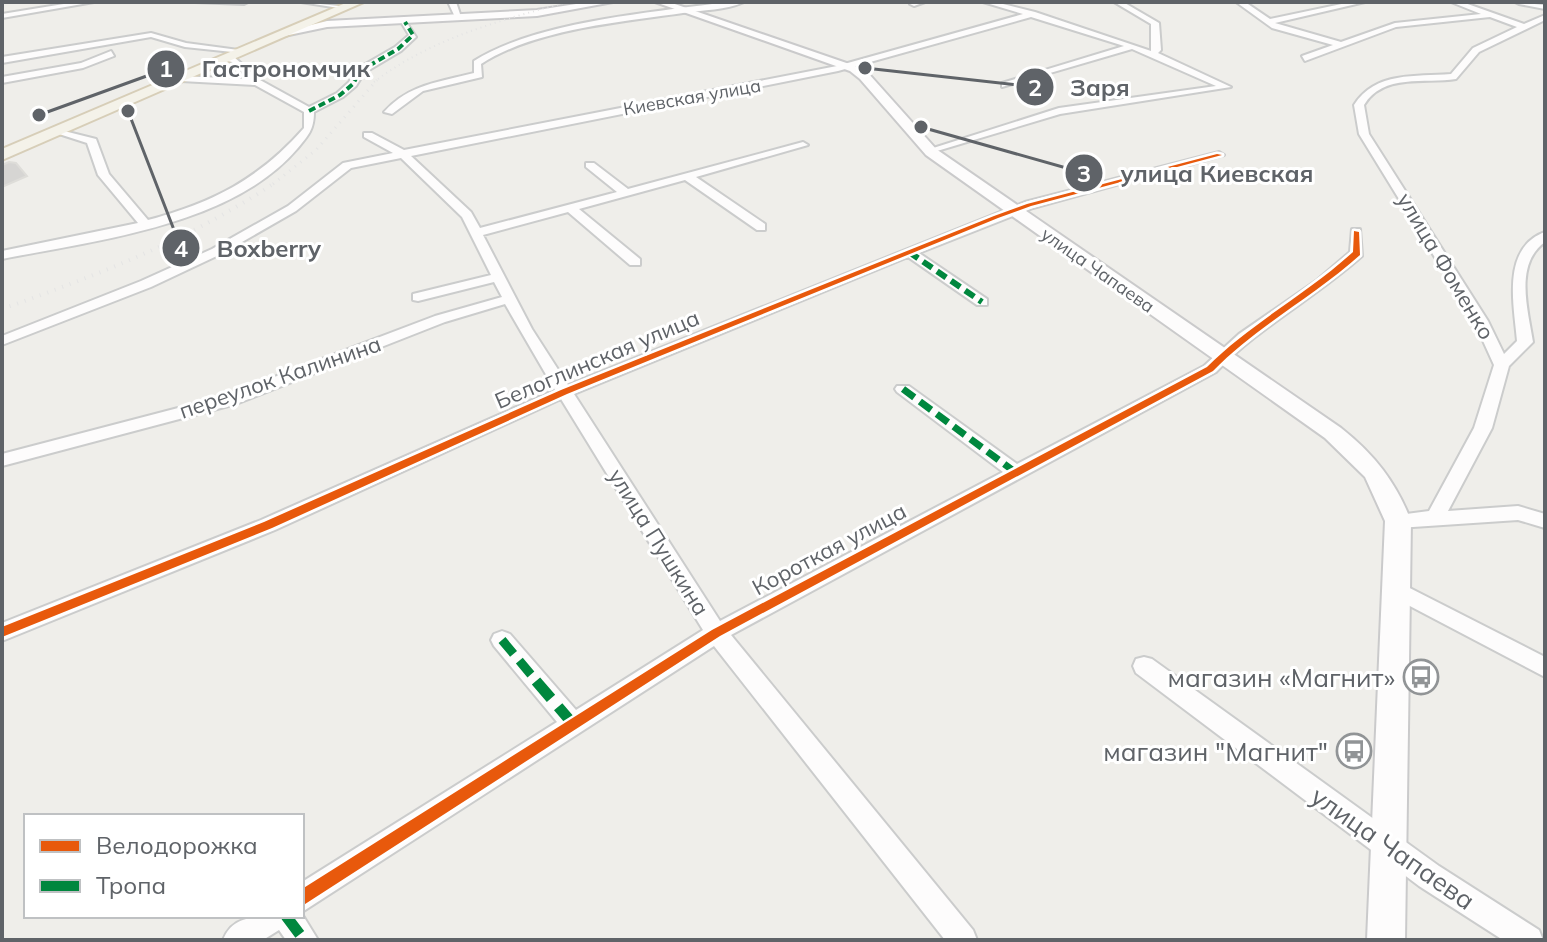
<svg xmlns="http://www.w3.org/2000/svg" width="1547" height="942" font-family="Mulish,sans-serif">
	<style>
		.building { fill: #d6d5d3; stroke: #deddd9; stroke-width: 2 }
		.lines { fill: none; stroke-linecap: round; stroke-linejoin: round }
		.street-casing { stroke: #cbcccc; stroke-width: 4 }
		.secondary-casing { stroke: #cacacb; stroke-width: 4 }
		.primary-casing { stroke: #d7ceb8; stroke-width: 4 }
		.street { fill: #fdfcfc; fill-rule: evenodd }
		.secondary { fill: #fdfcfc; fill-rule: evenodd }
		.primary { fill: #f4f2e9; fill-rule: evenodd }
		.rail-far2 { stroke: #e4e4e4; stroke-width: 2; stroke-dasharray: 1 4; stroke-linecap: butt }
		.rail-far1 { stroke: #e4e4e4; stroke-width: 3; stroke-dasharray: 1 6; stroke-linecap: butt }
		.rail { stroke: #e4e4e4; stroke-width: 4; stroke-dasharray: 1 7; stroke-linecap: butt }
		.quiet-far4 { stroke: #00873e; stroke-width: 4; stroke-dasharray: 7 4; stroke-linecap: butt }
		.quiet-far3 { stroke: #00873e; stroke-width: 6; stroke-dasharray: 11 6; stroke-linecap: butt }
		.quiet-far2 { stroke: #00873e; stroke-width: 7; stroke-dasharray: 14 7; stroke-linecap: butt }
		.quiet-far1 { stroke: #00873e; stroke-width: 9; stroke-dasharray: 18 9; stroke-linecap: butt }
		.quiet { stroke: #00873e; stroke-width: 11; stroke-dasharray: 23 11; stroke-linecap: butt }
		.cycleway-casing { stroke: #fff; stroke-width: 5 }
		.cycleway { fill: #e8590c; fill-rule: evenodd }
		.labels { text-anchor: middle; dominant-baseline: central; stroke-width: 6; stroke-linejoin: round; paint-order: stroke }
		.far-street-label { font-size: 18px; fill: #5f6368; stroke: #fff }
		.street-label { font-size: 22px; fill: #5f6368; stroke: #fff }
		.near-poi-label { font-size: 26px; fill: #5f6368; stroke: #fff; text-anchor: end }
		.near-street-label { font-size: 26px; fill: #5f6368; stroke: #fff }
		.leader { fill: none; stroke: #5f6368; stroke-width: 3 }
		.callout-dot { fill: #5f6368; stroke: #fff; stroke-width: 3 }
		.mark-label { font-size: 24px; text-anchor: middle; font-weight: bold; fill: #fff }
		.callout-label { font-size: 24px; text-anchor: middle; font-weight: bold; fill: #5f6368; stroke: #fff; stroke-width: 6; stroke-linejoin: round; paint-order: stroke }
	</style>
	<rect width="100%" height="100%" fill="#efeeea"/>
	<path class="building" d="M9,162L16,163L27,176L2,187V165Z"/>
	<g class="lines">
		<g class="street-casing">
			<path id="street" d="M76,2H94L2,18V14Z
				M195,2H248L244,4Z
				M301,2L349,7L345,9Z
				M448,2H456L461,17H455Z
				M726,2H744C727,10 702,10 683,13C621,22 535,29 481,64L482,77L423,91L392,114L384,112C409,84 440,82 474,73V61C537,21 651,13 726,2Z
				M913,2H925L914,6L910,4Z
				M983,2H995L1035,12L1151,51V24L1114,2H1123L1159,23L1161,50L1158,53L1231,87L1060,114L927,154V150L1059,108L1216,86L1132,49L1002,87V83L1124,46L1031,17L838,71L411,156L471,212L480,228L617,192L586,167V163H594L628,189L803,142L808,145L696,177L765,224V230H757L685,180L579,209L640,259V265H630L568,212L483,235L532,329L568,385L1025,202L1219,152L1224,155L1033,208L919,253L987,299V305H977L908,257L574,394L720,621L1003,472L897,392L895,389L897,386H909L1017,464L1204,366L1239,334L1316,281L1350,252L1352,229H1360L1362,256C1315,298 1259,327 1216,372L731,635L973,930L977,940H945L714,646L302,912V882L557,722L494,646L491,640L494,634L502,631L510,634L576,710L703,630L561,399L275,530L2,641V623L261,520L555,390L505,304L445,322L236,404L2,466V454L224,396L435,316L502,297L494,282L418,301L413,300V294L491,275L462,217L401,158L351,168L296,211L221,254L151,287L2,345V336L141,281L212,249L288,206L343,163L393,153L364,137V133H372L404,150L837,66L1023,14Z
				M1236,2H1245L1270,19L1351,2H1365L1275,23L1341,42L1395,23L1481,14L1451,2H1462L1524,24L1545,15V20L1479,52L1456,79C1425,84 1383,73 1364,105L1369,134L1488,321L1504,354L1517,341C1514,305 1501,248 1545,232V242C1514,264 1528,310 1533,342L1509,366L1492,428L1448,511L1518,506L1545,514V528L1518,520L1398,528L1391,526L1388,521L1391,516L1429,511L1474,428L1494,365L1474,321L1359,134L1354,105C1376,71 1415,77 1451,74L1473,48L1517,27L1490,17L1396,27L1305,61L1302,56L1333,45L1272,28Z
				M1515,2L1545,5V9L1519,4Z
				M405,20L416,37L401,51L364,73L356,86L343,97L314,112C314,130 308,136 297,149C231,226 96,240 2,259V251L138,223L98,175L87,143L56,133V129L96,139L109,174L148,220C214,202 259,179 304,128V112L255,85L181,81L178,76L249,79L232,62L220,59L234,57L260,80L309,107L337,93L349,82L357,69L395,47L409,35L401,22Z
				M151,33L186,43L246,51L242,53L185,47L151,37L2,63V57Z
				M111,51L114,56L83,68L2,83V77L81,63Z
				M1394,580L1545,657V677L1387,594L1384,588L1387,582Z
				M1144,657L1152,659L1439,866L1539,930L1543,940H1503L1419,886L1136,673L1133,666L1136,659Z
				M302,914L318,940H286L279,930L263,940H223C238,903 277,926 302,914Z"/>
		</g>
		<g class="secondary-casing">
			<path id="secondary" d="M589,2H613L537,16L327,27L284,36L279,33L327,21L537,10Z
				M655,2H669L858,67L868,73L936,149L1341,428C1374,454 1396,482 1411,521L1405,940H1367L1385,521L1365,477L1325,438L926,155L860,79L850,71Z"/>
		</g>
		<g class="primary-casing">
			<path id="primary" d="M348,2H364L2,160V149Z"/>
		</g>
		<use href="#street" class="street"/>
		<use href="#secondary" class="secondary"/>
		<use href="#primary" class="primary"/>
		<path class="rail-far2" d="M374,82C432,38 499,21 567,2"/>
		<path class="rail-far1" d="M273,184L316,150L377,80"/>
		<path class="rail" d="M2,309C98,275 191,239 276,182"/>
		<path class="quiet-far4" d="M309,111L340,95L353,84L360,71L398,49L413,35L405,22"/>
		<path class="quiet-far3" d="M909,252L982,302"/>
		<path class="quiet-far2" d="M903,389L1015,472"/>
		<path class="quiet-far1" d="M502,640L538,683"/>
		<path class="quiet" d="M536,681L573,724
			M286,916L304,940"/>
		<g class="cycleway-casing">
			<path id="cycleway" d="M1217,154L1222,155L1031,206L998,218L567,394L272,528L2,637V627L264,522L561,390L994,216L1027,204Z
				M1354,231L1359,232L1360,255C1313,297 1257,326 1213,371L720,636L302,906V889L712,630L1207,367C1251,323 1307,294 1353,252Z"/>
		</g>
		<use href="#cycleway" class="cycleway"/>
	</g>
	<defs>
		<g id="bus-ring" transform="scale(1.8)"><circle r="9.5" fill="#fff" stroke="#919496" stroke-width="1.5"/><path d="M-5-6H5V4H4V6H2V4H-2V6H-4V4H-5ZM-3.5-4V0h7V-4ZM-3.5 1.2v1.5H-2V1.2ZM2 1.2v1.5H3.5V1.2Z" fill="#919496"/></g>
	</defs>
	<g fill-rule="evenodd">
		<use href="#bus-ring" x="1421" y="677"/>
		<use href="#bus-ring" x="1354" y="751"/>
	</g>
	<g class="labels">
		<g class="far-street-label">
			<text transform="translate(692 97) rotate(-10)">Киевская улица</text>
			<text transform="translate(1098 270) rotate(35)">улица Чапаева</text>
		</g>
		<g class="street-label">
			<text transform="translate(1446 266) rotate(59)">улица Фоменко</text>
			<text transform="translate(597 359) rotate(-23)">Белоглинская улица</text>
			<text transform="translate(280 377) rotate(-19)">переулок Калинина</text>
			<text transform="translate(659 542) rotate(58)">улица Пушкина</text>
			<text transform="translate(829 549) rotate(-28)">Короткая улица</text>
		</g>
		<g class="near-poi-label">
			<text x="1395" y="677">магазин «Магнит»</text>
			<text x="1328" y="751">магазин "Магнит"</text>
		</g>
		<g class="near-street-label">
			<text transform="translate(1393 848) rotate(35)">улица Чапаева</text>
		</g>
	</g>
	<path class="leader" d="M39 115L166 69M865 68L1035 87M921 127L1084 173M128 111L181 248"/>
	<g class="callout-dot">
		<circle cx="39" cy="115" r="8"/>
		<circle cx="865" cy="68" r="8"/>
		<circle cx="921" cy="127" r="8"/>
		<circle cx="128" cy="111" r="8"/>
		<circle cx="166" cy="69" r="20"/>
		<circle cx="1035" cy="87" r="20"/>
		<circle cx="1084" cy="173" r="20"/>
		<circle cx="181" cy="248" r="20"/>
	</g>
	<g class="mark-label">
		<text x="166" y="77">1</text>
		<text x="1035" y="96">2</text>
		<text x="1084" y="182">3</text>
		<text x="181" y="257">4</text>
	</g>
	<g class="callout-label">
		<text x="286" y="77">Гастрономчик</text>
		<text x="1100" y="96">Заря</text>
		<text x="1217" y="182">улица Киевская</text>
		<text x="269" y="257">Boxberry</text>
	</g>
	<rect width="1547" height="942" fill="none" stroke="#5f6368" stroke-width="8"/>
	<rect x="24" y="814" width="280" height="104" fill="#ffffff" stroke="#bfc1c3" stroke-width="2"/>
	<rect x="40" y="840" width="40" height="12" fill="#e8590c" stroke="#bfc1c3" stroke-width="2"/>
	<text x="96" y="854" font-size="24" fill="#5f6368">Велодорожка</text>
	<rect x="40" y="880" width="40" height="12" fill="#00873e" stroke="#bfc1c3" stroke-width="2"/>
	<text x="96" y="894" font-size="24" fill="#5f6368">Тропа</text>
</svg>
